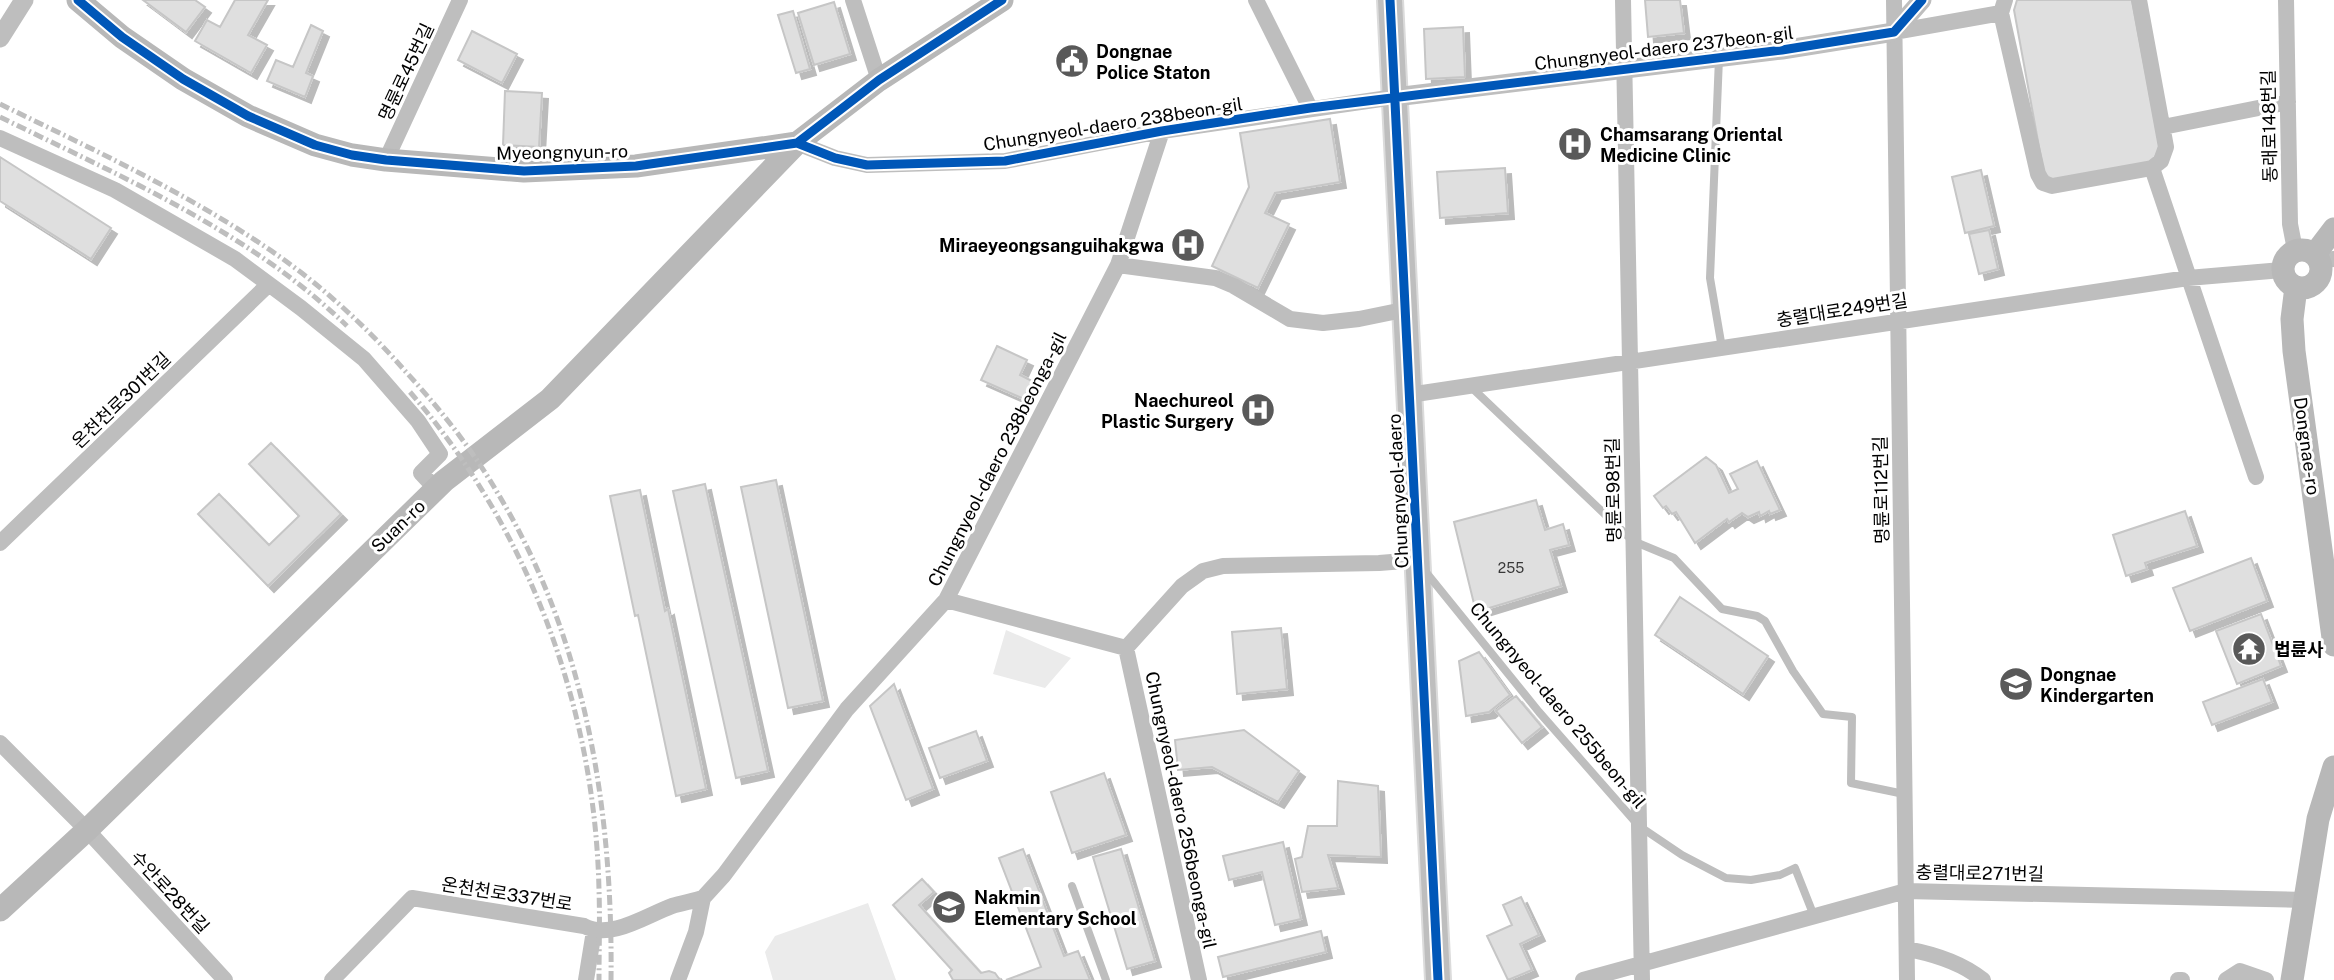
<svg xmlns="http://www.w3.org/2000/svg" width="2334" height="980" font-family="'Public Sans','Noto Sans KR',sans-serif">
	<style>
		.green { fill: #ebebeb }
		.building { fill: #dfdfdf; stroke: #c6c6c6; stroke-width: 2; filter: url(#shadow) }
		.lines { fill: none; stroke-linecap: round; stroke-linejoin: round }
		.primary-casing { stroke: #dbdbdb; stroke-width: 28 }
		.service { stroke: #bebebe; stroke-width: 8 }
		.minor { stroke: #bebebe; stroke-width: 16 }
		.tertiary { stroke: #bebebe; stroke-width: 19 }
		.secondary { stroke: #b8b8b8; stroke-width: 23 }
		.primary { stroke: #bebebe; stroke-width: 24 }
		.rail { stroke: #bebebe; stroke-width: 5; stroke-dasharray: 10 3.5 2 3.5; stroke-linecap: butt }
		.cycleway-casing { stroke: #fff; stroke-width: 13 }
		.cycleway { stroke: #0057b8; stroke-width: 9 }
		.labels { text-anchor: middle; dominant-baseline: central; stroke-width: 6; stroke-linejoin: round; paint-order: stroke }
		.number-label { font-size: 14px; fill: #383838 }
		.street-label { font-size: 18px; fill: #000; stroke: #fff }
		.poi-label { font-size: 18px; font-weight: bold; fill: #000; stroke: #fff; text-anchor: start }
	</style>
	<defs>
		<filter id="shadow"><feDropShadow dx="6" dy="6" stdDeviation="0" flood-color="#0004"/></filter>
	</defs>
	<rect width="100%" height="100%" fill="#fff"/>
	<path class="green" d="M1006,630L1071,658L1045,688L993,674Z
		M868,903L896,980H773L765,952L775,936Z"/>
	<path class="building" d="M143,0H195L205,7L186,32Z
		M235,0H268L248,35L267,45L251,73L195,41L207,20L220,27Z
		M1645,0H1680L1684,33L1648,37Z
		M2017,0H2132L2160,149L2151,163L2057,182L2044,174L2014,10Z
		M834,2L850,54L814,65L798,13Z
		M793,11L810,69L796,73L778,15Z
		M311,25L323,31L306,73L313,76L305,97L267,81L276,60L293,67Z
		M1463,27L1465,77L1426,79L1424,29Z
		M472,31L517,54L502,83L458,60Z
		M505,91L542,93L539,147L503,145Z
		M1330,119L1340,182L1275,193L1265,213L1289,224L1258,288L1212,266L1249,187L1240,133Z
		M0,157L111,228L91,259L0,201Z
		M1505,168L1508,213L1440,218L1437,172Z
		M1981,170L1994,226L1965,233L1952,177Z
		M1989,230L1998,269L1979,274L1969,234Z
		M997,346L1027,360L1020,375L1032,381L1024,399L981,380Z
		M271,443L341,514L268,586L198,514L219,494L269,545L299,516L249,464Z
		M1706,457L1716,465L1729,493L1738,489L1730,474L1757,461L1780,510L1770,514L1769,511L1760,516L1759,512L1748,517L1742,513L1729,522L1727,519L1695,543L1676,512L1672,514L1666,506L1663,508L1654,496Z
		M776,480L823,701L788,708L741,487Z
		M705,484L768,771L736,778L673,491Z
		M640,490L665,611L668,609L706,789L676,796L638,615L635,616L610,496Z
		M1536,500L1545,530L1563,524L1569,545L1550,550L1561,586L1476,612L1454,522Z
		M2185,511L2197,546L2145,563L2147,569L2126,576L2113,535Z
		M2251,558L2267,601L2190,631L2173,588Z
		M1680,597L1768,656L1743,694L1655,635Z
		M2261,614L2281,666L2237,684L2216,631Z
		M1281,628L1287,689L1237,694L1232,632Z
		M1479,652L1510,695L1489,712L1466,716L1459,661Z
		M2263,679L2272,702L2212,725L2203,702Z
		M894,684L933,789L906,800L870,706Z
		M1516,696L1542,727L1522,743L1496,711Z
		M1244,730L1299,771L1278,802L1212,767L1178,770L1175,740Z
		M976,731L987,761L940,778L929,748Z
		M1104,773L1126,835L1072,853L1051,792Z
		M1338,781L1378,786L1381,857L1328,855L1338,888L1302,892L1295,859L1302,857L1308,826H1337Z
		M1283,842L1301,919L1275,925L1262,872L1229,880L1223,856Z
		M1023,849L1064,956L1078,951L1090,980H1006L1041,967L999,858Z
		M1121,849L1155,961L1127,969L1093,857Z
		M922,879L934,892L919,905L981,973L989,971L995,973L1000,980H953L949,973L952,970L893,905Z
		M1521,897L1539,935L1520,944L1532,970L1508,980L1487,936L1512,925L1503,905Z
		M1321,931L1326,952L1223,977L1218,957Z"/>
	<g class="lines">
		<g class="primary-casing">
			<path id="primary" d="M1390,0L1438,980"/>
		</g>
		<path class="service" d="M1719,58L1710,278L1722,348
			M1470,386L1633,541L1674,558L1722,609L1757,616L1765,621L1793,671L1823,714L1852,717L1851,783L1904,794
			M1425,571L1539,712L1639,826L1682,855L1726,878L1751,880L1780,875L1795,868L1814,916
			M1072,886L1106,980"/>
		<path class="minor" d="M853,0L879,80
			M1256,0L1310,108
			M1623,0L1642,980
			M1894,0L1907,980
			M2005,0L2001,13L2038,174L2043,183L2052,186L2152,168L2161,161L2166,147L2139,0
			M2286,0L2290,224L2295,250
			M1894,32L2001,13
			M2163,127L2288,102
			M0,138L115,190L235,259L301,308L364,359L418,421L440,454L421,473L436,489
			M797,143L835,158L867,165L1005,161L1162,131L1395,97
			M386,160L460,0
			M2152,168L2256,477
			M2320,261L2334,259
			M1118,265L1215,278L1234,286L1290,319L1323,323L1359,319L1403,310
			M1409,395L2188,278L2282,270
			M0,543L268,285
			M946,600L1126,648L1182,586L1203,571L1223,566L1379,563L1417,560
			M1126,648L1199,980
			M0,743L87,830L225,980
			M1907,949C1934,954 1961,962 1983,980
			M332,980L412,898L584,926C611,940 645,916 672,906C682,903 693,901 703,898
			M586,980L594,931
			M678,980L696,932L703,898L724,875L847,709L946,600L1118,265L1162,131
			M1583,980L1906,891L2305,900
			M2178,980H2182
			M2226,980L2240,971L2266,980"/>
		<path class="tertiary" d="M0,38L24,0
			M1395,97L1782,50L1894,32L1922,0"/>
		<path class="secondary" d="M78,0L122,37L183,79L248,116L315,145L352,155L386,160L524,171L636,166L797,143L879,80L1002,0
			M2283 269a19 19 0 1 1 38 0a19 19 0 1 1-38 0Z
			M2315,254L2334,229
			M2296,287L2292,319L2294,351L2334,645
			M0,910L87,830L444,481L550,399L797,143
			M2292,980L2318,819L2334,767"/>
		<use href="#primary" class="primary"/>
		<path class="rail" d="M0,104C90,148 181,190 264,246C317,281 365,325 406,372C440,409 472,449 497,492C586,639 613,810 611,980
			M0,117C120,176 250,232 347,326
			M410,392C529,529 595,708 599,890C600,920 599,950 599,980"/>
		<g class="cycleway-casing">
			<path id="cycleway" d="M78,0L122,37L183,79L248,116L315,145L352,155L386,160L524,171L636,166L797,143L879,80L1002,0
				M1390,0L1438,980
				M797,143L835,158L867,165L1005,161L1162,131L1310,108L1782,50L1894,32L1922,0"/>
		</g>
		<use href="#cycleway" class="cycleway"/>
	</g>
	<defs>
		<g id="civic-disc" transform="scale(1.75)"><circle r="9.5" fill="#595959" stroke="#fff"/><path d="M-.6-6.5H3V-4.5H.6V-3L4-1V1h2V6H-6V1h2V-1L-.6-3ZM-1.2 2.5V6h2.4V2.5Z" fill="#fff"/></g>
		<g id="hospital-disc" transform="scale(1.75)"><circle r="9.5" fill="#595959" stroke="#fff"/><path d="M-5-5h3v3.5h4V-5h3V5h-3V1.5h-4V5h-3Z" fill="#fff"/></g>
		<g id="temple-disc" transform="scale(1.75)"><circle r="9.5" fill="#595959" stroke="#fff"/><path d="M0-6L5-2H3V0L6.5 2.5H4V6H1.5V3h-3V6H-4V2.5H-6.5L-3 0V-2H-5Z" fill="#fff"/></g>
		<g id="school-disc" transform="scale(1.75)"><circle r="9.5" fill="#595959" stroke="#fff"/><path d="M0-5L7-2L0 1L-7-2ZM-4 1L0 2.5L4 1V4Q0 6-4 4Z" fill="#fff"/></g>
	</defs>
	<g fill-rule="evenodd">
		<use href="#civic-disc" x="1072" y="61"/>
		<use href="#hospital-disc" x="1575" y="144"/>
		<use href="#hospital-disc" x="1188" y="245"/>
		<use href="#hospital-disc" x="1258" y="410"/>
		<use href="#temple-disc" x="2249" y="649"/>
		<use href="#school-disc" x="2016" y="684"/>
		<use href="#school-disc" x="949" y="907"/>
	</g>
	<g class="labels">
		<g class="number-label">
			<text x="1511" y="568">255</text>
		</g>
		<g class="street-label">
			<text transform="translate(1664 48) rotate(-7)">Chungnyeol-daero 237beon-gil</text>
			<text transform="translate(406 72) rotate(-65)">명륜로45번길</text>
			<text transform="translate(1113 124) rotate(-9)">Chungnyeol-daero 238beon-gil</text>
			<text transform="translate(2269 126) rotate(-91)">동래로148번길</text>
			<text transform="translate(562 152) rotate(-1)">Myeongnyun-ro</text>
			<text transform="translate(1842 310) rotate(-9)">충렬대로249번길</text>
			<text transform="translate(121 400) rotate(-44)">온천천로301번길</text>
			<text transform="translate(2307 446) rotate(82)">Dongnae-ro</text>
			<text transform="translate(997 459) rotate(-63)">Chungnyeol-daero 238beonga-gil</text>
			<text transform="translate(1613 490) rotate(-91)">명륜로98번길</text>
			<text transform="translate(1881 490) rotate(-91)">명륜로112번길</text>
			<text transform="translate(1398 491) rotate(-93)">Chungnyeol-daero</text>
			<text transform="translate(398 526) rotate(-44)">Suan-ro</text>
			<text transform="translate(1558 705) rotate(50)">Chungnyeol-daero 255beon-gil</text>
			<text transform="translate(1181 810) rotate(78)">Chungnyeol-daero 256beonga-gil</text>
			<text transform="translate(1980 873) rotate(1)">충렬대로271번길</text>
			<text transform="translate(170 892) rotate(47)">수안로28번길</text>
			<text transform="translate(507 894) rotate(9)">온천천로337번로</text>
		</g>
		<g class="poi-label">
			<text x="1096" y="51">Dongnae<tspan x="1096" dy="21">Police Staton</tspan></text>
			<text x="1600" y="134">Chamsarang Oriental<tspan x="1600" dy="21">Medicine Clinic</tspan></text>
			<text x="1164" y="245" text-anchor="end">Miraeyeongsanguihakgwa</text>
			<text x="1234" y="400" text-anchor="end">Naechureol<tspan x="1234" dy="21">Plastic Surgery</tspan></text>
			<text x="2274" y="649">법륜사</text>
			<text x="2040" y="674">Dongnae<tspan x="2040" dy="21">Kindergarten</tspan></text>
			<text x="974" y="897">Nakmin<tspan x="974" dy="21">Elementary School</tspan></text>
		</g>
	</g>
</svg>
